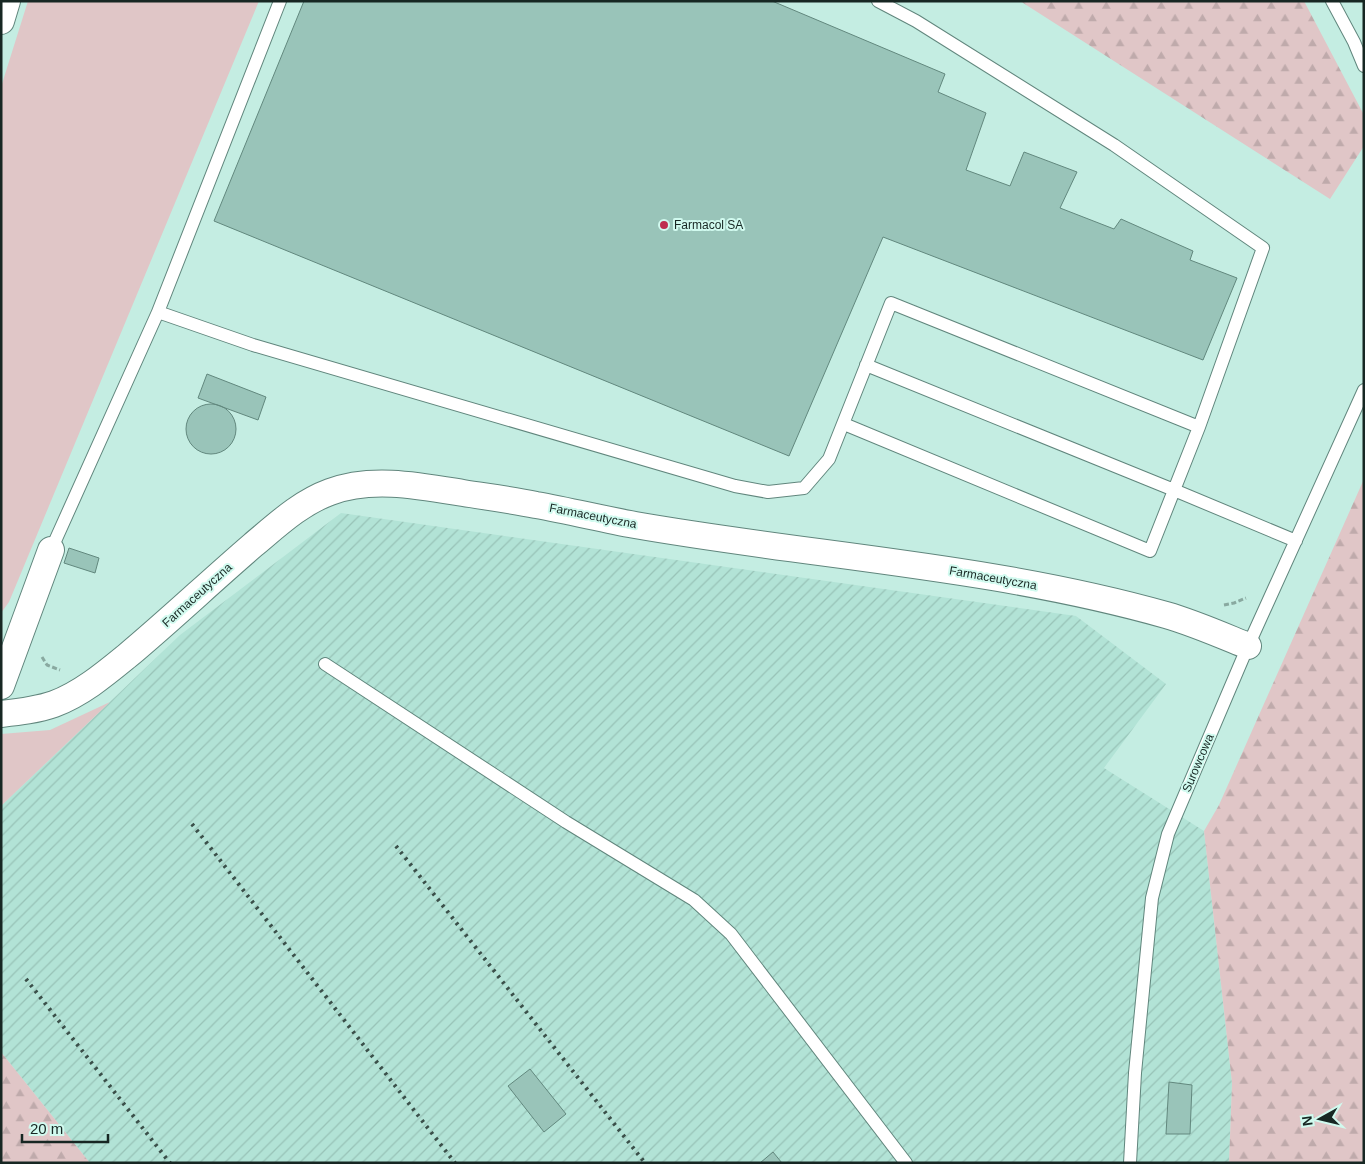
<svg xmlns="http://www.w3.org/2000/svg" width="1365" height="1164" font-family="Helvetica,sans-serif">
	<style>
		.industrial { fill: url(#industrial-furrows) }
		.green { fill: #e0c6c7 }
		.forest { fill: url(#forest-firs) }
		.building { fill: #99c4b9; stroke: #62887e }
		.lines { fill: none; stroke-linecap: round; stroke-linejoin: round }
		.service-casing { stroke: #61867d; stroke-width: 14 }
		.minor-casing { stroke: #61867d; stroke-width: 28 }
		.path { stroke: #89a9a0; stroke-width: 3; stroke-dasharray: 5 2.5; stroke-linecap: butt }
		.service { stroke: #fff; stroke-width: 12 }
		.minor { stroke: #fff; stroke-width: 26 }
		.rail { stroke: #3a4f49; stroke-width: 4; stroke-dasharray: 2.5 5; stroke-linecap: butt }
		.poi-dot { fill: #bf2e4f; stroke: #d1faef; stroke-width: 2 }
		.labels { text-anchor: middle; dominant-baseline: central; stroke-width: 4; stroke-linejoin: round; paint-order: stroke }
		.poi-label { font-size: 12px; fill: #172723; stroke: #d1faef; text-anchor: start }
		.street-label { font-size: 12px; fill: #172723; stroke: #d1faef }
	</style>
	<defs>
		<pattern id="industrial-furrows" width="10" height="10" patternUnits="userSpaceOnUse" patternTransform="scale(1.25)"><rect width="10" height="10" fill="#b2e3d6"/><path d="M-1 1l2-2M0 10L10 0M9 11l2-2" fill="none" stroke="#98c3b7"/></pattern>
		<pattern id="forest-firs" width="22" height="20" patternUnits="userSpaceOnUse" patternTransform="scale(1.25)"><rect width="22" height="20" fill="#e0c6c7"/><path d="M5 1l3.5 6h-7zM16 11l3.5 6h-7z" fill="#bfaaab"/></pattern>
	</defs>
	<rect width="100%" height="100%" fill="#c4ede2"/>
	<path class="industrial" d="M341,513L1076,616L1166,684L1104,768L1204,831L1232,1083L1229,1163H90L1,1052V806L180,635Z"/>
	<path class="green" d="M28,1H259L9,602L1,613V87Z
		M110,702L1,806V734L50,730Z"/>
	<path class="forest" d="M1020,1H1304L1364,115V146L1330,199Z
		M1364,479V1163H1229L1232,1083L1204,831L1219,805Z
		M1,1052L90,1163H1Z"/>
	<path class="building" d="M304,1H772L945,74L938,92L986,113L966,170L1010,186L1024,152L1077,172L1060,208L1114,229L1121,219L1193,251L1190,260L1237,278L1203,360L883,237L789,456L214,221Z
		M207,374L266,397L258,420L198,398Z
		M186 429a25 25 0 1 1 50 0a25 25 0 1 1-50 0Z
		M69,548L99,558L95,573L64,563Z
		M530,1069L566,1114L544,1132L508,1086Z
		M1169,1082L1192,1085L1190,1134H1166Z
		M773,1152L782,1163H760Z"/>
	<g class="lines">
		<g class="service-casing">
			<path id="service" d="M280,1L158,312L253,345L735,486L768,492L804,488L829,459L891,303L1199,427
				M1332,1L1354,42L1364,66
				M866,365L1174,490L1296,541
				M844,424L1150,551L1199,427L1263,248L1114,145L916,21L878,1
				M51,550L158,312
				M325,664L566,822L694,900L731,934L906,1163
				M1130,1163L1135,1073L1152,898L1168,834L1248,646L1364,390"/>
		</g>
		<g class="minor-casing">
			<path id="minor" d="M1,21L7,1
				M1,686L51,550
				M1,714C19,712 37,710 54,704C81,694 105,674 127,656C170,620 210,582 253,545C277,525 300,503 330,492C371,476 421,486 463,493C488,497 512,500 536,505C570,511 602,519 635,525C812,556 993,566 1166,615C1194,623 1221,635 1248,646"/>
		</g>
		<path class="path" d="M1224,605L1234,603L1246,598
			M42,657L47,665L60,670"/>
		<use href="#service" class="service"/>
		<use href="#minor" class="minor"/>
		<path class="rail" d="M192,824L455,1163
			M396,846L645,1163
			M26,979L170,1163"/>
	</g>
	<circle class="poi-dot" cx="664" cy="225" r="5"/>
	<g class="labels">
		<g class="poi-label">
			<text x="674" y="225">Farmacol SA</text>
		</g>
		<g class="street-label">
			<text transform="translate(593 516) rotate(11)">Farmaceutyczna</text>
			<text transform="translate(993 578) rotate(10)">Farmaceutyczna</text>
			<text transform="translate(197 595) rotate(-42)">Farmaceutyczna</text>
			<text transform="translate(1198 763) rotate(-67)">Surowcowa</text>
		</g>
	</g>
	<rect width="1365" height="1164" fill="none" stroke="#172723" stroke-width="5"/>
	<g transform="translate(1320 1119) rotate(262)" stroke="#d1faef" stroke-width="4" paint-order="stroke">
	<path d="M0-4L9 19L0 12L-9 19Z" fill="#172723"/>
	<text y="-8" font-size="14" font-weight="bold" text-anchor="middle" fill="#172723">N</text>
	</g>
	<path d="M22 1134v8h86v-8" fill="none" stroke="#172723" stroke-width="2.5"/>
	<text x="30" y="1134" font-size="15" fill="#172723" stroke="#d1faef" stroke-width="4" paint-order="stroke">20 m</text>
</svg>
